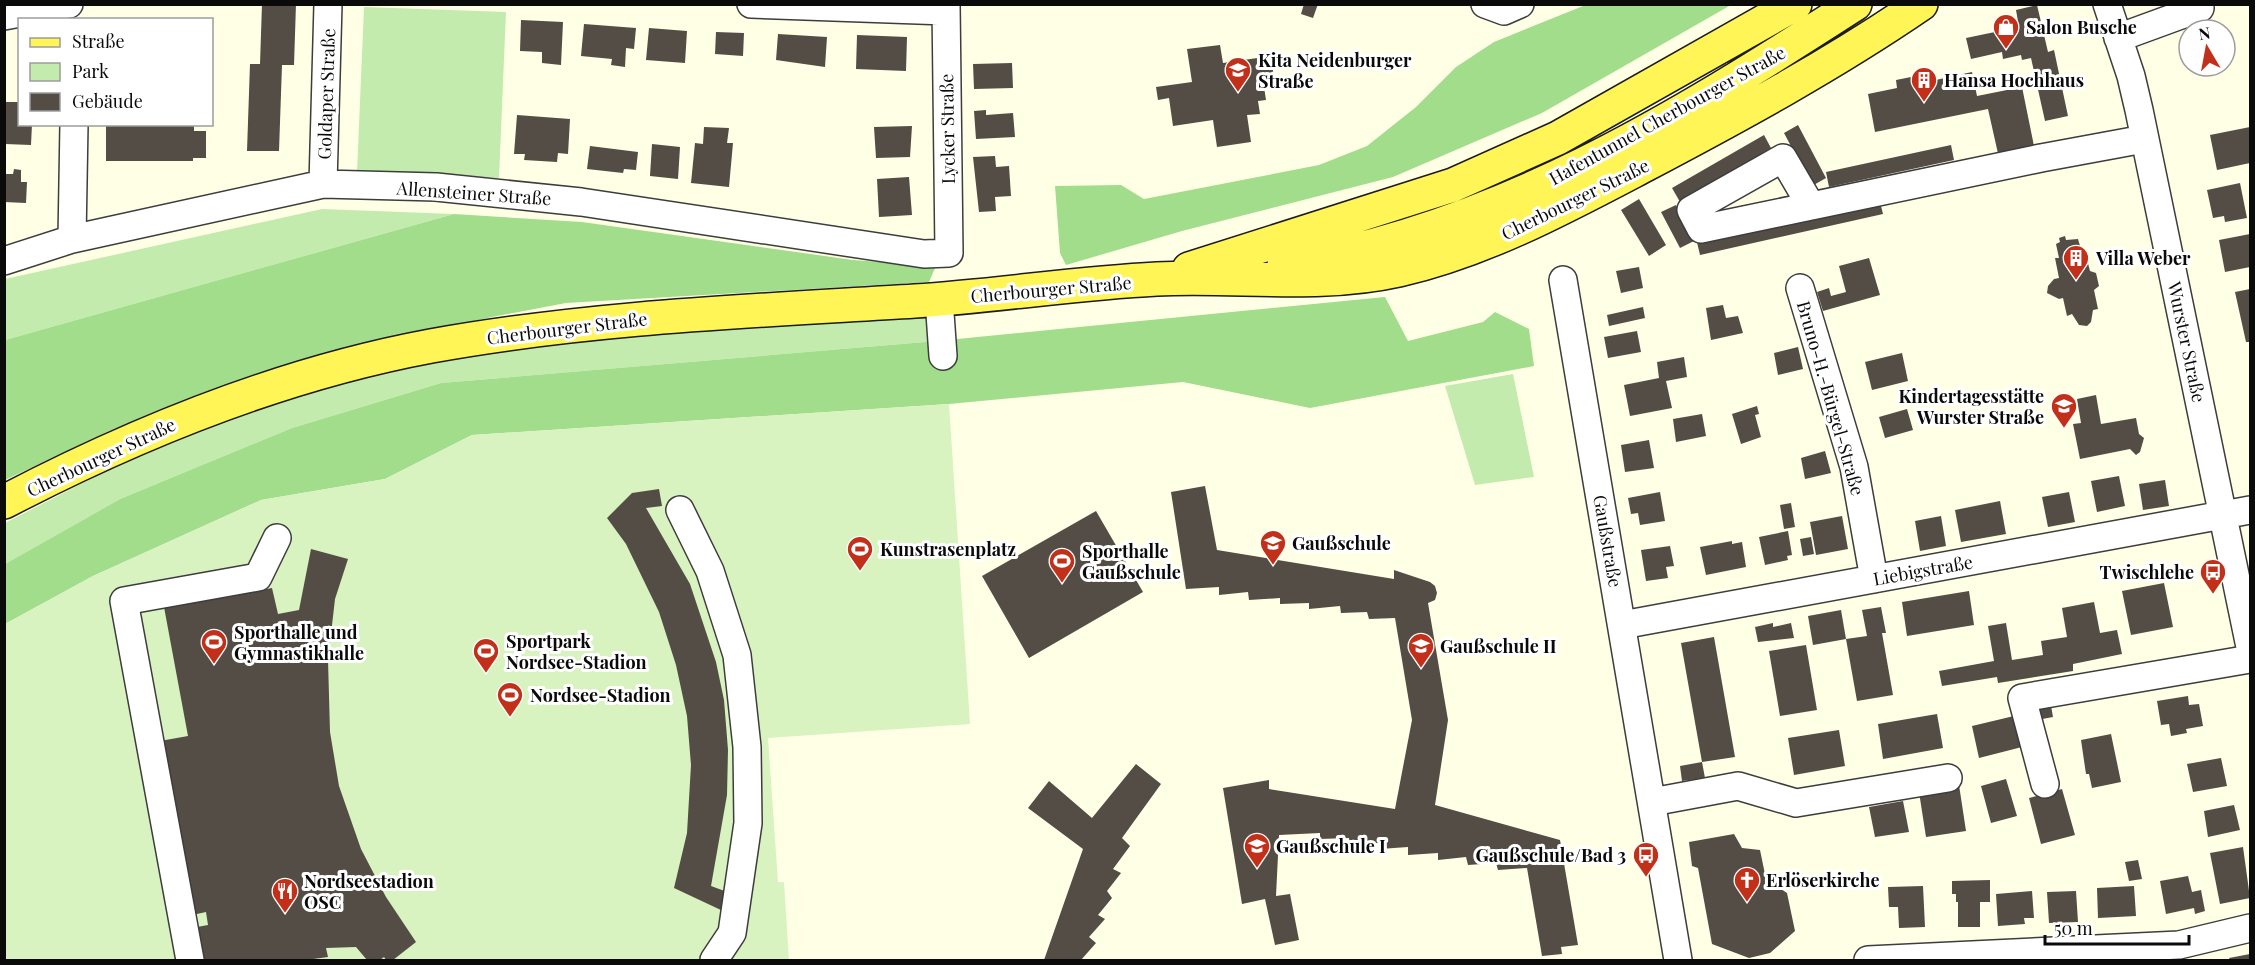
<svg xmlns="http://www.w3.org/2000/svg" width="2255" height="965" font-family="'Playfair Display',serif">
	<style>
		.green { fill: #c3ebae }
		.forest { fill: #a2dd8c }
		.pitch { fill: #d8f2c0 }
		.building { fill: #534d45 }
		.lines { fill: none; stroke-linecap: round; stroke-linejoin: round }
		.minor-casing { stroke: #3d3d3d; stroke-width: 30 }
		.major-casing { stroke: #1b1b1b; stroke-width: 36 }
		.minor { stroke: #fff; stroke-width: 27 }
		.major { stroke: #fff556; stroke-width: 33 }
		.labels { text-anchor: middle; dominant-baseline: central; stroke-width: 6; stroke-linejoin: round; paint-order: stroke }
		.poi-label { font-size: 18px; font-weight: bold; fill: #0a0a0a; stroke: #fff; text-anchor: start }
		.street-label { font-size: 18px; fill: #0a0a0a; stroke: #fff }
	</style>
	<rect width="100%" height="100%" fill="#ffffe6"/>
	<path class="green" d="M364,7L506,12L499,178L357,172Z
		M322,209L454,214L5,340V279Z
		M933,312L937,341L441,383L292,428L120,499L5,564V523L116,466L212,424L326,386L502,349L641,333Z
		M1513,374L1534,477L1475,485L1445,386Z"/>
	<path class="forest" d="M1588,4L1731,5L1542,113L1393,177L1182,231L1066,265L1060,253L1055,186L1121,185L1144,199L1319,165L1367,146L1416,107L1456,67L1494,42Z
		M454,214L582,222L853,260L936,266L929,282L566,303L492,317L333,352L226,386L109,431L5,480V340Z
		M1385,297L1408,341L1483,322L1495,312L1529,329L1534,366L1310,408L1183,382L949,404L472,435L385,479L261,500L93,576L5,624V564L120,499L292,428L441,383L937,341Z"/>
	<path class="pitch" d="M949,404L970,724L768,738L778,882H784L789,960H5V624L93,576L261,500L385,479L472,435Z"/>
	<path class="building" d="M262,4H296L294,65H282L279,151H247L250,64H260Z
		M1304,4H1318L1313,18L1301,14Z
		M2037,5L2048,52L2054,50L2068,116L2045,121L2031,58L2022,60L2021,55L2003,59L2002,52L1971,59L1966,38L2019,27L2016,10Z
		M521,20L563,22L561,65L542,63V52L520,51Z
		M584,24L636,28L634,49L626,48L625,67L611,65L612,59L581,56Z
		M649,28L687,31L685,63L646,60Z
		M716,32L744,33L743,56L715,54Z
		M778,34L827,37L825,67L776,60Z
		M857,35L907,37L906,71L856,69Z
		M1220,45L1223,63L1271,56L1275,86L1264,87L1266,100L1258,101L1260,114L1247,115L1251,142L1217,147L1213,120L1173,126L1169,98L1158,100L1156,87L1192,82L1187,49Z
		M1012,63L1013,88L974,89L973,64Z
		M1972,72L1977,96L2022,87L2035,151L1999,158L1988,109L1875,132L1868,94L1897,88L1896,80L1921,75L1922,83Z
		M5,102H20V124H32L31,145L5,144Z
		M986,110V115L1013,113L1015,137L976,139L974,111Z
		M517,115L570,119L568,154L558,153L557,162L524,160L525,154H514Z
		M106,125H194V131H206V158H193V161H106Z
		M1798,125L1826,178L1812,186L1784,133Z
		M912,126L910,157L876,158L874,127Z
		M704,127L729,128L727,143H733L729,187L691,183L695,143L703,144Z
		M2250,127V163L2217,170L2210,135Z
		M1764,135L1771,148L1680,202L1672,188Z
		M652,144L680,147L678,179L650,176Z
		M1951,145L1954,160L1829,187L1826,172Z
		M590,146L638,152L636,170L624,169L623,173L587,169Z
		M995,156L996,167L1009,166L1011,196L995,197L996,211L979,212L973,157Z
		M14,169L21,170V182H27L26,203L4,202V174H13Z
		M909,177L912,215L879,217L877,179Z
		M2240,183L2247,218L2225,222L2224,216L2213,218L2207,190Z
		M1879,198L1883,214L1700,255L1696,238Z
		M1639,199L1666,245L1649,256L1621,210Z
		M1676,205L1694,241L1680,248L1661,212Z
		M2250,234V267L2225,272L2219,240Z
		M2065,236L2066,240L2078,239L2082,253L2085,252L2090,271L2096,273L2099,286L2094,290L2098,309L2093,310L2091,322L2087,326L2079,325L2072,314L2067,316L2063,298L2059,299L2047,293L2048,286L2054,279L2059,278L2055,258H2059L2056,244L2060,242L2059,238Z
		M1869,258L1880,295L1823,311L1817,292L1829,288L1831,296L1846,292L1839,266Z
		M1639,267L1643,288L1621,293L1616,271Z
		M2250,289V342H2246L2235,292Z
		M1723,305L1726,318L1738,316L1743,333L1711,340L1706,308Z
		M1643,307L1645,318L1609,326L1607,315Z
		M1637,331L1641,352L1608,358L1604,337Z
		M1798,347L1803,369L1778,375L1774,353Z
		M1902,353L1908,381L1872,390L1865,362Z
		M1684,357L1687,377L1666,381L1672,408L1630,416L1624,385L1659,378L1657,362Z
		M2096,395L2101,424L2136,418L2139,434L2144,438L2140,452L2136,455L2130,449L2080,459L2073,424L2081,423L2077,399Z
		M1757,406L1759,414L1755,415L1761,437L1741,444L1732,414Z
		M1907,409L1913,430L1885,438L1879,417Z
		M1702,414L1706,436L1676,442L1673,419Z
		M1649,440L1654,468L1625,472L1621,445Z
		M1825,451L1831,473L1805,479L1801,458Z
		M2119,476L2125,506L2097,512L2091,481Z
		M2165,480L2169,506L2143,510L2139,484Z
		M1205,486L1217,550L1394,579V570L1430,582L1435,586L1437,593L1435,600L1428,603L1448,720L1435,805L1560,840L1578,945L1561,947L1562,954L1542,956L1527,868L1498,870L1496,863L1468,865L1466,857L1438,860V853L1408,855V847L1380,849L1378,843L1350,845L1349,838L1320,839V833L1279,835L1276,896L1290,894L1299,940L1275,945L1265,899L1242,904L1223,788L1269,780V789L1395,809L1412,720L1395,618L1369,619L1367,612L1341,613L1340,606L1309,609V603L1280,604V598L1249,600L1248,592L1219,595V587L1186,589L1171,492Z
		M659,489L662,506L646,508L690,584L716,662L724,700L728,750L727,795L711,886L730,893L723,911L674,888L687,833L691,765L687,716L676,665L659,612L626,544L607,518L632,493Z
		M1660,492L1665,521L1640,525L1638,513L1631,514L1628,498Z
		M2069,492L2075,522L2048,527L2042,497Z
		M2000,501L2006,534L1961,542L1955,510Z
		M1791,503L1795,527L1784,529L1780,505Z
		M1096,511L1143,592L1029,658L982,576Z
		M1842,516L1848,549L1816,555L1810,522Z
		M1941,516L1946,546L1920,551L1915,521Z
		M1788,531L1792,555L1787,556L1788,560L1765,565L1759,537Z
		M1811,537L1814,554L1803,556L1800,539Z
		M1732,541V544L1742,542L1746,567L1706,575L1700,547Z
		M1670,546L1674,566L1666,567L1668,578L1646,581L1641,550Z
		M311,549L348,559L335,599L328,660L330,732L339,786L361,849L386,897L416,942L393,960H386L384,957L380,960H367L356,947L326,948L328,957L306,960H203L197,927L208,925L206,912L192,915L160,741L188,736L164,607L272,588L278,614L299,610Z
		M2164,583L2173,627L2131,635L2122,591Z
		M1969,591L1974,625L1907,636L1902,602Z
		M2094,602L2100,633L2117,630L2122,654L2073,664V671L1998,683L1997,677L1942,686L1939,671L1994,661L1988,626L2006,623L2012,660L2043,655L2041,641L2067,637L2062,608Z
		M1881,607L1886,633H1882L1893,695L1857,701L1846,639L1813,645L1808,616L1841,610L1846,639L1867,636L1862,610Z
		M1773,623V627L1791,623L1794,638L1758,642L1755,627Z
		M1714,637L1735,757L1702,762L1681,643Z
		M1806,645L1817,710L1780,716L1769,651Z
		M2188,696L2189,705L2199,704L2203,726L2186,729L2187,733L2171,736L2169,724L2161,725L2157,701Z
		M2050,700L2053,717L2037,720L2033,703Z
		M1937,714L1943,748L1883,759L1878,724Z
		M2014,716L2022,747L1979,758L1972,726Z
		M1839,730L1845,766L1794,775L1788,738Z
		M2111,734L2121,782L2092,788L2089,774H2086L2081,740Z
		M2221,758L2227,786L2193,792L2187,764Z
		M1702,762L1705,778L1682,781L1680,766Z
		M1136,764L1161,784L1122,838L1130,846L1113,869L1121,873L1107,891L1112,898L1098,915L1105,919L1089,937L1096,943L1081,960H1044L1083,849L1028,808L1049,781L1092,818Z
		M2006,779L2017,816L1991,823L1981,786Z
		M1959,785L1966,831L1926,837L1919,792Z
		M2062,789L2075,835L2041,844L2029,798Z
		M1903,801L1909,832L1875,837L1869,807Z
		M2234,805L2240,830L2208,837L2204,811Z
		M1734,834L1742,848L1760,850L1766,879L1787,893L1795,931L1770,953L1749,958L1712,944L1698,868L1692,866L1689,842Z
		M2243,847L2250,898L2220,904L2210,853Z
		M2138,860L2142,879L2129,881L2125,862Z
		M2188,876L2192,892L2201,890L2205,911L2195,914L2194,908L2166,914L2160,881Z
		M1990,880V902H1980V927H1958V902H1956V894H1952V881Z
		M1923,886L1925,927L1899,928L1898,907H1889L1888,887Z
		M2134,886L2136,916L2098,918L2097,888Z
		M2032,891L2034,918H2024L2025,924L1998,926L1996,894Z
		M2076,891L2078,922L2049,923L2047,892Z
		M2250,954V960H2230L2229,958Z"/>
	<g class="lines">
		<g class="minor-casing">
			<path id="minor" d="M751,4L946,11
				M1485,4L1504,11L1520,4
				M2107,4L2131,76L2139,110L2250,647
				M4,16L69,4
				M2118,38L2200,8
				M323,184L328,4
				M1811,206L1783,158L1691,210L1701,229L2041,158L2144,139
				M72,239L74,124
				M4,261L72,239L323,184L436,187L581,202L924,254L949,253L946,4
				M1563,280L1678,960
				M1800,288L1854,467L1874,579
				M939,299L943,356
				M680,510L710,571L737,655L747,747L748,823L732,933L714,960
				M1622,625L2250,510
				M2045,784L2022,698L2250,659
				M1652,802L1738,786L1796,803L1948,778
				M190,960L124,601L258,577L277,538
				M1868,960L2179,945L2250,928"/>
		</g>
		<g class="major-casing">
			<path id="major" d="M1284,265C1499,229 1675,120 1855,4
				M1189,269L1453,185L1558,138L1795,4
				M4,502C138,432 281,374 431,346C591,317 753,311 915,301C995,296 1076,283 1157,279C1238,275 1319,288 1399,270C1485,250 1563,208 1641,167C1736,117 1832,65 1921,4"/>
		</g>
		<use href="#minor" class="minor"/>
		<use href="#major" class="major"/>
	</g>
	<defs>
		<g id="shop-pin" transform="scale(1.35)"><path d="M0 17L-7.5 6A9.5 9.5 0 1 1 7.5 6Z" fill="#c23019" stroke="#fff"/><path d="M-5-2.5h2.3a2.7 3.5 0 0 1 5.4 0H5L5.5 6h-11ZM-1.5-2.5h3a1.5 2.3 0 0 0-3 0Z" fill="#fff"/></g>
		<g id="school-pin" transform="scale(1.35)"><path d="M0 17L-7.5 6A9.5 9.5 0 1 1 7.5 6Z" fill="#c23019" stroke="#fff"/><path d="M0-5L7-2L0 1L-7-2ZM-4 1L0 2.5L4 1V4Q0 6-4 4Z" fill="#fff"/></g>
		<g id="building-pin" transform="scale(1.35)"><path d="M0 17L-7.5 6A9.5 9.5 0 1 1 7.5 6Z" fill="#c23019" stroke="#fff"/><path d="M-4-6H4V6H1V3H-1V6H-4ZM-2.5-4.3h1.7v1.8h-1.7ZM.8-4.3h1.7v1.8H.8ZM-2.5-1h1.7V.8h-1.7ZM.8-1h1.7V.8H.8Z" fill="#fff"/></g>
		<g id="stadium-pin" transform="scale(1.35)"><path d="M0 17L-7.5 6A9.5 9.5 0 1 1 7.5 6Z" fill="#c23019" stroke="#fff"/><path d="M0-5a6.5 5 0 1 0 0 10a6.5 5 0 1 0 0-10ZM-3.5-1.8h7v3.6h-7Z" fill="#fff"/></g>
		<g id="bus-pin" transform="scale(1.35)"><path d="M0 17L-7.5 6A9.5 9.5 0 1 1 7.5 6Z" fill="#c23019" stroke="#fff"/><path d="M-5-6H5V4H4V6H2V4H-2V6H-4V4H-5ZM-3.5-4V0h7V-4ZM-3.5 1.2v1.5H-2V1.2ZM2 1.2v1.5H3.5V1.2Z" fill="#fff"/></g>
		<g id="church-pin" transform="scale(1.35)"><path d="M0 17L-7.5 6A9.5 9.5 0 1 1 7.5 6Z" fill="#c23019" stroke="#fff"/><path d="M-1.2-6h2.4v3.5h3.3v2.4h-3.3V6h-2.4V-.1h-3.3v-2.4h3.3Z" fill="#fff"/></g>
		<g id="restaurant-pin" transform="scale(1.35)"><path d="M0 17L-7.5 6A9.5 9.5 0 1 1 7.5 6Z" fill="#c23019" stroke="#fff"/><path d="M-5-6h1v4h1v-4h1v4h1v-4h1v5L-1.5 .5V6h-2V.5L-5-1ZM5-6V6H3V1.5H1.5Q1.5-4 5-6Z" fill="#fff"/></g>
	</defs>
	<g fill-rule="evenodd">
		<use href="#shop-pin" x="2006" y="27"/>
		<use href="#school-pin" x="1238" y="70"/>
		<use href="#building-pin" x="1924" y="80"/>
		<use href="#building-pin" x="2076" y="258"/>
		<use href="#school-pin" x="2064" y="406"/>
		<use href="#school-pin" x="1273" y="543"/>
		<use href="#stadium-pin" x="860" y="549"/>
		<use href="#stadium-pin" x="1062" y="561"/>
		<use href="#bus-pin" x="2213" y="572"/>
		<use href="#stadium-pin" x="214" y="642"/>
		<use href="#school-pin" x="1421" y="646"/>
		<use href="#stadium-pin" x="486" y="651"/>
		<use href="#stadium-pin" x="510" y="695"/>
		<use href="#school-pin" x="1257" y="846"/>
		<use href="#bus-pin" x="1646" y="855"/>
		<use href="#church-pin" x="1747" y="880"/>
		<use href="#restaurant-pin" x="285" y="891"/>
	</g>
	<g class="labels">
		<g class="poi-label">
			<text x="2026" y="27">Salon Busche</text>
			<text x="1258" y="60">Kita Neidenburger<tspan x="1258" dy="21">Straße</tspan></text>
			<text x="1944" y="80">Hansa Hochhaus</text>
			<text x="2096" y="258">Villa Weber</text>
			<text x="2044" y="396" text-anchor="end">Kindertagesstätte<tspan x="2044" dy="21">Wurster Straße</tspan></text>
			<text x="1292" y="543">Gaußschule</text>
			<text x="880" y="549">Kunstrasenplatz</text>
			<text x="1082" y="551">Sporthalle<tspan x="1082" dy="21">Gaußschule</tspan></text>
			<text x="2194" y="572" text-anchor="end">Twischlehe</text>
			<text x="234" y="632">Sporthalle und<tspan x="234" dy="21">Gymnastikhalle</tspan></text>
			<text x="506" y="641">Sportpark<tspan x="506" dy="21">Nordsee-Stadion</tspan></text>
			<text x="1440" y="646">Gaußschule II</text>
			<text x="530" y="695">Nordsee-Stadion</text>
			<text x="1276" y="846">Gaußschule I</text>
			<text x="1626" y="855" text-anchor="end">Gaußschule/Bad 3</text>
			<text x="1766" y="880">Erlöserkirche</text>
			<text x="304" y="881">Nordseestadion<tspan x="304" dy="21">OSC</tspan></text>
		</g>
		<g class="street-label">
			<text transform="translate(326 94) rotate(-88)">Goldaper Straße</text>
			<text transform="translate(1667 115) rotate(-29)">Hafentunnel Cherbourger Straße</text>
			<text transform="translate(947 129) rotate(-91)">Lycker Straße</text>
			<text transform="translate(474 193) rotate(4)">Allensteiner Straße</text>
			<text transform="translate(1575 199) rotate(-26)">Cherbourger Straße</text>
			<text transform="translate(1051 289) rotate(-5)">Cherbourger Straße</text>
			<text transform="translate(567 328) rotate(-7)">Cherbourger Straße</text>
			<text transform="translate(2187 342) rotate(78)">Wurster Straße</text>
			<text transform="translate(1831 398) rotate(74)">Bruno-H.-Bürgel-Straße</text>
			<text transform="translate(101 457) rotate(-25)">Cherbourger Straße</text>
			<text transform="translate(1608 541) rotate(80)">Gaußstraße</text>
			<text transform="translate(1923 570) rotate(-10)">Liebigstraße</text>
		</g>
	</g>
	<rect width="2255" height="965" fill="none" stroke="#0a0a0a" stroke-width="12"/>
	<rect x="18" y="18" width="195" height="108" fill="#ffffff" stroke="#9d9d9d" stroke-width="1.5"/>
	<rect x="30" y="38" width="30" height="9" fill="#fff556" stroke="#9d9d9d" stroke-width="1.5"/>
	<text x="72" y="48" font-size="18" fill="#0a0a0a">Straße</text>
	<rect x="30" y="63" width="30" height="18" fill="#c3ebae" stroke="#9d9d9d" stroke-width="1.5"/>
	<text x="72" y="78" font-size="18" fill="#0a0a0a">Park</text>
	<rect x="30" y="93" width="30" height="18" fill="#534d45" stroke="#9d9d9d" stroke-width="1.5"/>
	<text x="72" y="108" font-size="18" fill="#0a0a0a">Gebäude</text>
	<g transform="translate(2207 48) rotate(350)"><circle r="28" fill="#ffffff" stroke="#9d9d9d" stroke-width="1.5"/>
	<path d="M0-4.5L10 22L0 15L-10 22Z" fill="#c23019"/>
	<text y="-9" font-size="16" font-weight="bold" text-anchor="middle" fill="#0a0a0a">N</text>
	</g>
	<path d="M2045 935v9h144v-9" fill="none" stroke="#0a0a0a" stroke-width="3"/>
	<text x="2054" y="935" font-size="18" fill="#0a0a0a" stroke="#ffffff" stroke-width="4.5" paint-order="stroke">50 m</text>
</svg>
